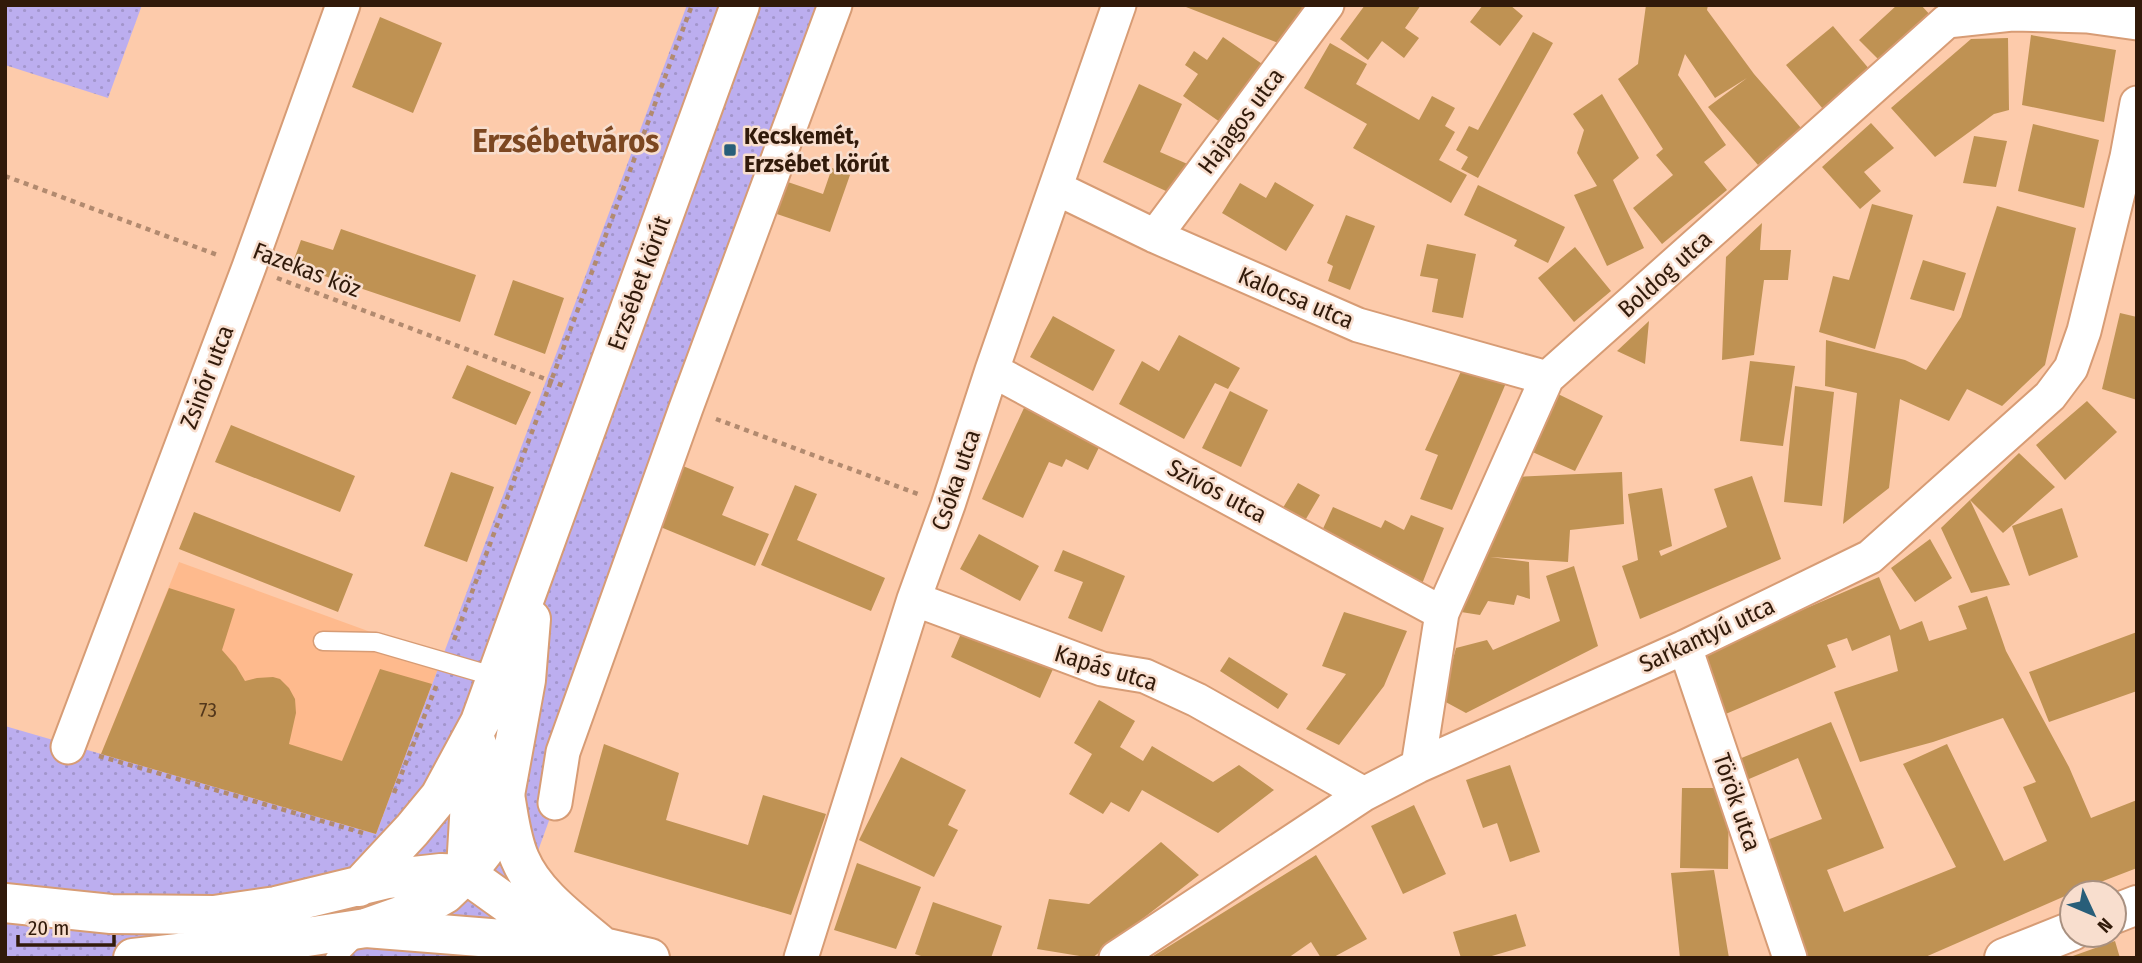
<svg xmlns="http://www.w3.org/2000/svg" width="2142" height="963" font-family="'Fira Sans Condensed',sans-serif">
	<style>
		.built { fill: #feba8d }
		.green { fill: url(#green-dots) }
		.building { fill: #bf9253 }
		.lines { fill: none; stroke-linecap: round; stroke-linejoin: round }
		.service-casing { stroke: #d79c75; stroke-width: 21 }
		.minor-casing { stroke: #d79c75; stroke-width: 37 }
		.tertiary-casing { stroke: #d79c75; stroke-width: 42 }
		.primary-casing { stroke: #d79c75; stroke-width: 42 }
		.path { stroke: #b28a6f; stroke-width: 4.5; stroke-dasharray: 5 5; stroke-linecap: butt }
		.service { stroke: #fff; stroke-width: 18 }
		.minor { stroke: #fff; stroke-width: 33 }
		.tertiary { stroke: #fff; stroke-width: 38 }
		.primary { stroke: #fff; stroke-width: 38 }
		.poi-dot { fill: #285e79; stroke: #f8dece; stroke-width: 2.5 }
		.labels { text-anchor: middle; dominant-baseline: central; stroke-width: 5; stroke-linejoin: round; paint-order: stroke }
		.number-label { font-size: 21px; fill: #54381c }
		.street-label { font-size: 24px; fill: #311a0a; stroke: #f8dece }
		.poi-label { font-size: 24px; font-weight: bold; fill: #311a0a; stroke: #f8dece; text-anchor: start }
		.district-label { font-size: 32px; font-weight: bold; fill: #7c4721; stroke: #f8dece }
	</style>
	<defs>
		<pattern id="green-dots" width="8" height="8" patternUnits="userSpaceOnUse" patternTransform="scale(1.75)"><rect width="8" height="8" fill="#bcaeef"/><path d="M2 2h.1M6 6h.1" fill="none" stroke="#a295cc" stroke-width="1.8" stroke-linecap="round"/></pattern>
	</defs>
	<rect width="100%" height="100%" fill="#fdcbab"/>
	<path class="built" d="M179,562L442,658L376,834L101,754Z"/>
	<path class="green" d="M5,5H142L108,98L5,65Z
		M687,5H846L499,958H5V726L376,834Z"/>
	<path class="building" d="M1187,5H1296L1306,9L1291,48L1186,7Z
		M1365,5H1421L1405,28L1419,38L1404,58L1382,41L1368,60L1340,39Z
		M1483,5H1510L1523,16L1500,46L1470,22Z
		M1646,5H1708L1707,10L1754,74L1801,128L1758,165L1708,107L1747,78L1715,98L1685,54L1678,75L1726,145L1704,162L1727,190L1662,244L1633,208L1673,175L1656,155L1663,149L1618,79L1638,64Z
		M1897,5H1921L1932,17L1882,63L1859,40Z
		M380,17L442,43L413,113L352,87Z
		M1833,26L1870,70L1823,109L1786,65Z
		M1533,32L1553,43L1478,178L1461,169L1468,157L1456,150L1469,126L1478,130Z
		M2031,35L2116,50L2104,122L2022,105Z
		M1223,37L1268,68L1227,127L1183,96L1198,74L1185,65L1194,51L1207,60Z
		M2008,38L2009,110L1994,114L1935,157L1891,108L1971,39Z
		M1330,43L1367,64L1356,84L1419,120L1432,96L1455,108L1445,126L1455,132L1439,160L1467,175L1451,203L1353,148L1367,124L1304,88Z
		M1139,84L1182,104L1160,152L1192,166L1179,197L1103,162Z
		M1602,94L1639,158L1613,180L1644,248L1607,266L1574,195L1597,186L1577,153L1584,130L1573,114Z
		M1871,123L1894,148L1864,172L1881,191L1860,209L1822,167Z
		M2033,124L2099,140L2084,208L2018,191Z
		M1974,136L2007,141L1996,187L1963,183Z
		M832,168L850,175L830,232L771,212L782,180L823,194Z
		M1275,182L1314,205L1286,251L1222,213L1240,183L1266,198Z
		M1478,185L1565,227L1548,263L1514,246L1517,240L1464,215Z
		M1872,204L1913,215L1875,349L1819,332L1833,276L1849,280Z
		M1997,206L2076,228L2045,365L2002,406L1967,389L1949,421L1900,399L1889,488L1843,524L1857,393L1825,386L1826,340L1905,360L1926,370L1961,317Z
		M1346,215L1375,226L1350,290L1328,281L1333,266L1327,263Z
		M1762,223L1760,250H1791L1788,280H1764L1754,355L1722,360L1726,257Z
		M341,229L476,275L460,322L292,265L301,240L333,250Z
		M1427,244L1476,254L1463,318L1432,312L1438,279L1420,276Z
		M1575,247L1611,291L1574,322L1538,278Z
		M1923,260L1966,273L1954,311L1910,299Z
		M513,280L564,298L545,354L494,335Z
		M2120,313L2137,317V400L2102,389Z
		M1053,316L1115,350L1093,391L1030,357Z
		M1649,321L1645,364L1617,351Z
		M1179,335L1240,368L1228,389L1215,383L1184,439L1119,404L1142,361L1159,371Z
		M1750,361L1795,366L1783,446L1740,441Z
		M467,365L531,392L516,425L452,398Z
		M1463,367L1506,383L1452,510L1420,499L1438,455L1425,450Z
		M1795,386L1834,392L1822,506L1784,502Z
		M1230,391L1268,410L1241,467L1202,448Z
		M1556,393L1603,416L1575,471L1528,450Z
		M1029,397L1106,433L1088,470L1066,459L1062,467L1049,462L1023,518L982,499Z
		M2087,401L2117,432L2065,480L2036,445Z
		M231,425L355,476L340,512L215,462Z
		M2019,453L2055,487L2003,533L1970,500L2010,585L1971,593L1941,528L1970,500Z
		M683,466L734,487L722,515L769,534L755,566L658,526Z
		M451,472L494,487L467,562L424,546Z
		M1622,472L1624,524L1570,530L1568,562L1490,557L1529,562L1530,599L1517,595L1514,605L1488,601L1480,615L1461,612L1513,477Z
		M1752,476L1781,559L1640,619L1622,566L1638,560L1628,494L1662,488L1672,546L1659,551L1661,556L1727,527L1714,489Z
		M1298,483L1320,495L1303,524L1281,511Z
		M795,485L817,494L797,540L885,578L871,611L761,565Z
		M1333,507L1381,528L1385,520L1404,530L1411,515L1444,528L1422,584L1321,533Z
		M2062,508L2078,557L2029,576L2012,526Z
		M194,512L353,574L338,612L179,549Z
		M979,534L1039,566L1020,601L960,569Z
		M1930,539L1952,578L1915,602L1891,568Z
		M1063,550L1125,576L1102,632L1068,618L1083,582L1054,571Z
		M1574,566L1598,646L1466,713L1442,700L1456,648L1487,640L1493,650L1560,621L1546,576Z
		M1879,577L1900,630L1922,621L1929,641L1967,629L1958,606L1987,596L2006,651L2069,767L2091,818L2137,800V868L2072,893L1923,958H1806L1762,842L1822,819L1798,758L1742,782L1734,761L1831,722L1884,848L1827,870L1844,912L1956,867L1903,764L1947,744L2004,861L2047,841L2023,787L2036,782L2003,718L1933,742L1860,762L1834,692L1898,671L1890,635L1852,651L1847,638L1827,645L1836,667L1721,716L1699,654Z
		M169,588L235,609L222,650L236,666L245,681L257,678L273,677L280,679L289,688L295,699L296,713L289,744L342,761L380,669L432,684L376,834L101,754Z
		M1344,612L1407,631L1384,686L1339,745L1306,729L1346,674L1322,666Z
		M963,629L1053,669L1040,698L951,657Z
		M2137,632V691L2049,722L2029,672Z
		M1229,657L1288,694L1278,709L1220,671Z
		M1099,700L1135,721L1120,747L1143,761L1152,746L1213,782L1239,765L1274,790L1218,833L1142,790L1129,812L1111,802L1103,814L1069,794L1092,754L1074,743Z
		M604,744L679,773L666,820L748,845L763,795L826,814L791,915L574,852Z
		M901,757L966,790L948,825L958,830L934,877L859,840Z
		M1510,765L1540,852L1510,862L1497,823L1483,828L1466,780Z
		M1682,788H1729L1728,869L1680,868Z
		M1414,805L1446,874L1403,894L1371,826Z
		M1161,842L1199,875L1092,958L1037,949L1049,899L1089,904Z
		M1316,855L1367,939L1332,958H1321L1311,942L1288,958H1150Z
		M857,863L921,887L896,949L834,930Z
		M1714,870L1729,958H1680L1671,873Z
		M933,902L1002,926L991,958H927L915,954Z
		M1516,914L1526,946L1485,958H1461L1453,932Z
		M2115,941L2120,958H2071L2070,957Z"/>
	<g class="lines">
		<g class="service-casing">
			<path id="service" d="M323,641L376,642L496,677
				M335,958L357,936"/>
		</g>
		<g class="minor-casing">
			<path id="minor" d="M1056,188L1155,236L1358,325L1547,378
				M1155,236L1327,5
				M992,370L1442,613
				M914,599L1102,669L1145,676L1197,700L1364,794
				M1685,647L1790,958
				M68,747L249,267L343,5
				M1418,766L1442,613L1547,378L1947,21L2012,14L2087,16L2137,23
				M555,803L563,752L686,408L835,5
				M801,958L914,599L948,505L992,370L1119,5
				M1116,958L1364,794L1418,766L1685,647L1870,557L2050,396L2071,368L2084,331L2127,157L2137,103"/>
		</g>
		<g class="tertiary-casing">
			<path id="tertiary" d="M505,795C509,816 511,839 520,859C535,895 574,922 603,947
				M466,874L512,907L572,934
				M2114,914L2137,905
				M366,928L603,947L650,958
				M2004,958L2072,931"/>
		</g>
		<g class="primary-casing">
			<path id="primary" d="M466,869L471,785L477,744
				M359,887L412,830L440,796L480,722L740,5
				M5,903L111,914L214,915L276,906L387,879L441,873L466,874
				M133,958L268,943L366,928L417,910L445,894L466,874L484,851L505,795L526,680L531,619"/>
		</g>
		<path class="path" d="M5,176L220,256
			M277,278L567,387
			M716,419L918,494
			M454,640L692,5
			M99,756L363,833
			M394,793L437,684"/>
		<use href="#service" class="service"/>
		<use href="#minor" class="minor"/>
		<use href="#tertiary" class="tertiary"/>
		<use href="#primary" class="primary"/>
	</g>
	<rect class="poi-dot" x="723" y="143" width="14" height="14" rx="3.5"/>
	<g class="labels">
		<g class="number-label">
			<text x="208" y="710">73</text>
		</g>
		<g class="street-label">
			<text transform="translate(1241 121) rotate(-53)">Hajagos utca</text>
			<text transform="translate(307 270) rotate(21)">Fazekas köz</text>
			<text transform="translate(1665 274) rotate(-42)">Boldog utca</text>
			<text transform="translate(639 283) rotate(-70)">Erzsébet körút</text>
			<text transform="translate(1296 298) rotate(23)">Kalocsa utca</text>
			<text transform="translate(207 377) rotate(-69)">Zsinór utca</text>
			<text transform="translate(956 480) rotate(-71)">Csóka utca</text>
			<text transform="translate(1217 491) rotate(28)">Szívós utca</text>
			<text transform="translate(1707 635) rotate(-25)">Sarkantyú utca</text>
			<text transform="translate(1106 668) rotate(17)">Kapás utca</text>
			<text transform="translate(1737 802) rotate(71)">Török utca</text>
		</g>
		<g class="poi-label">
			<text x="744" y="136">Kecskemét,<tspan x="744" dy="28">Erzsébet körút</tspan></text>
		</g>
		<g class="district-label">
			<text x="566" y="141">Erzsébetváros</text>
		</g>
	</g>
	<rect width="2142" height="963" fill="none" stroke="#311a0a" stroke-width="14"/>
	<g transform="translate(2093 914) rotate(134)"><circle r="33" fill="#f8dece" stroke="#a89080" stroke-width="2"/>
	<path d="M0-5L12 26L0 18L-12 26Z" fill="#285e79"/>
	<text y="-10" font-size="19" font-weight="bold" text-anchor="middle" fill="#311a0a">N</text>
	</g>
	<path d="M18 935v10h96v-10" fill="none" stroke="#311a0a" stroke-width="3.5"/>
	<text x="28" y="935" font-size="21" fill="#311a0a" stroke="#f8dece" stroke-width="5" paint-order="stroke">20 m</text>
</svg>
